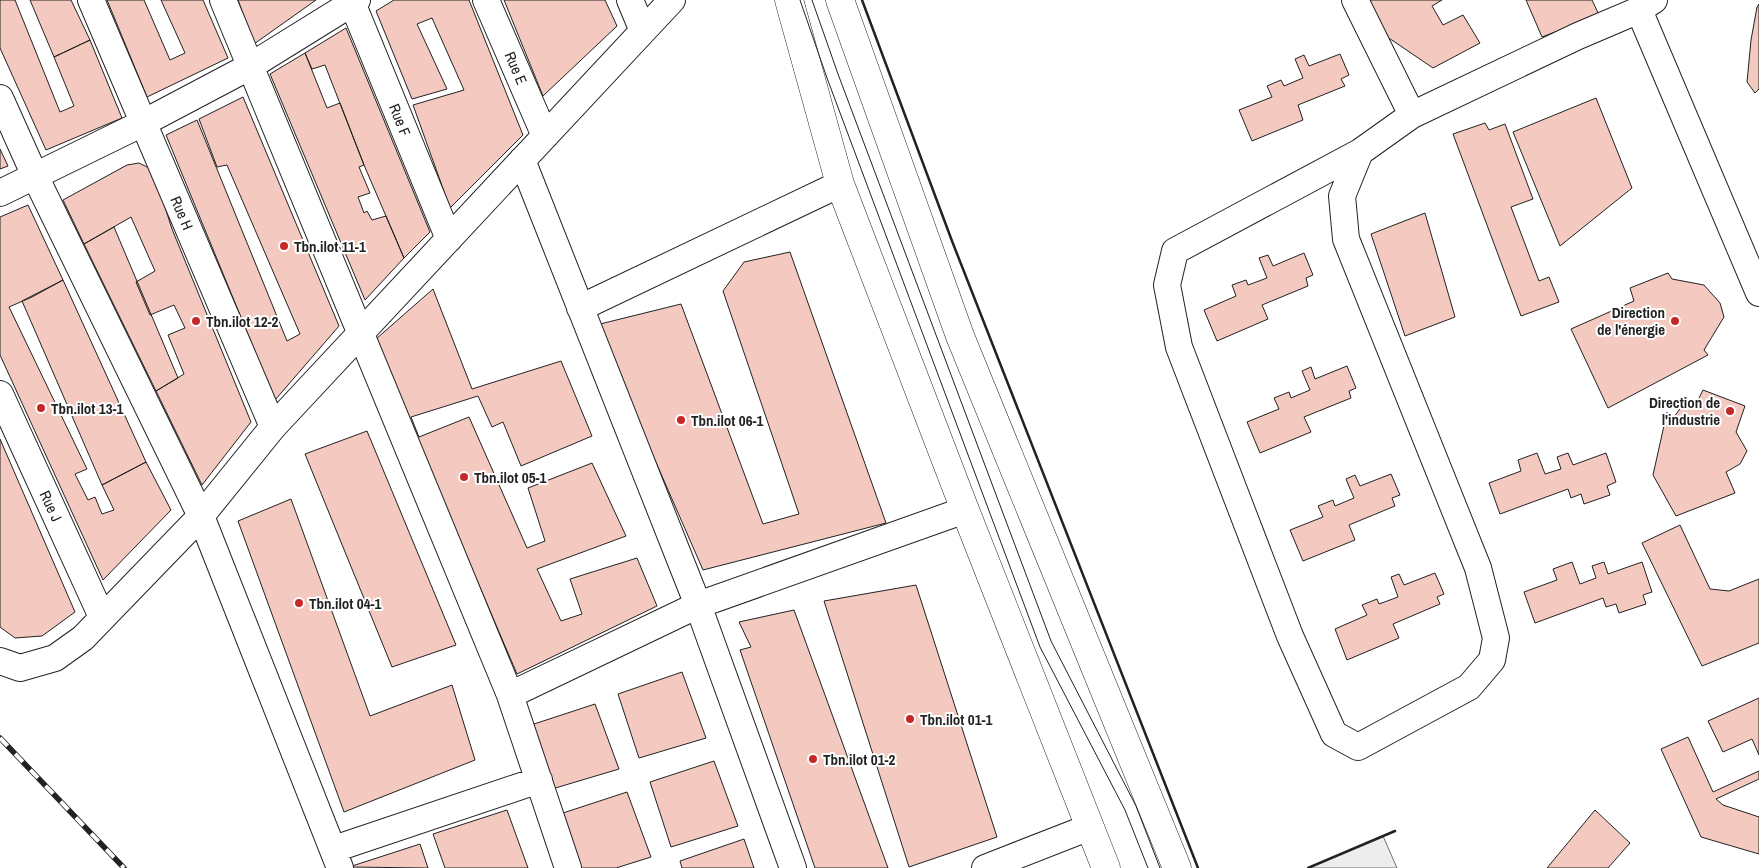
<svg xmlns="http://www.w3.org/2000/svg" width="1759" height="868" font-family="'Archivo Narrow',sans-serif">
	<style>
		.parking { fill: #ededed; stroke: #6f6f6f }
		.building { fill: #f3c9c0; stroke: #222 }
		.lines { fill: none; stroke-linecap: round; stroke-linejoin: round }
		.minor-casing { stroke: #222; stroke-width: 28 }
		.primary-casing { stroke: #222; stroke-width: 29 }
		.minor { stroke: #fff; stroke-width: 26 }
		.primary { stroke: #fff; stroke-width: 28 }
		.tram { stroke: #222; stroke-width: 1 }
		.rail-casing { stroke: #222; stroke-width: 5.5 }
		.rail { stroke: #fff; stroke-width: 4; stroke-dasharray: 11; stroke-linecap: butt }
		.wall { stroke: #222; stroke-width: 2.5 }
		.poi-dot { fill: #c62828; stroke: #fff; stroke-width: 2 }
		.labels { text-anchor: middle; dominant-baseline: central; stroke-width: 4; stroke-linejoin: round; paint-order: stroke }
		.street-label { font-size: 15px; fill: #222; stroke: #fff }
		.poi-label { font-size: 15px; font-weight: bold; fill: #222; stroke: #fff; text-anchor: start }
	</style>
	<rect width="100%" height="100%" fill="#fff"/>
	<path class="parking" d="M1383,836L1397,868H1308Z"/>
	<path class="building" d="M0,0H15L60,112L74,106L54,57L90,40L122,118L46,150L0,48Z
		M30,0H71L90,40L54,57Z
		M107,0H144L170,60L185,53L161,0H203L228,58L147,97Z
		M238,0H316L254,44Z
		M394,0H469L523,135L450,208L413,105L464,90L432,18L417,24L447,89L412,99L376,11Z
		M504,0H605L617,26L543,96Z
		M1362,0H1442L1432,6L1443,25L1463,15L1480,43L1433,68L1380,32Z
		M1526,0H1592L1599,15L1542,37Z
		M1759,4V89L1755,93L1747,82L1751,40L1757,7Z
		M346,28L430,232L404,258L364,165L325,65L312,69L305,53Z
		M305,53L327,108L340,103L364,165L359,167L370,193L358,197L364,213L367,211L372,220L386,216L404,258L365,300L270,74Z
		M1340,54L1349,75L1341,79L1345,86L1298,105L1303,120L1252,141L1239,110L1272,97L1267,86L1281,80L1284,86L1303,78L1295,59L1304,55L1309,66Z
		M243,97L339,326L275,400L166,135L197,120L287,341L300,334L227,165L217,167L199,119Z
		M1596,98L1632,188L1560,246L1513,132Z
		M1485,123L1489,130L1505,124L1533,199L1511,207L1539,281L1549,277L1559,302L1521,316L1453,134Z
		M0,149L8,166L0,169Z
		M139,163L153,170L172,229L251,422L202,485L156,391L184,374L168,335L185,328L174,305L150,315L136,282L155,271L131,217L84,244L63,200L127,165Z
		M28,205L63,280L32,297L9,307L87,469L75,474L88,500L95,497L102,514L114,510L102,485L146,462L171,510L103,580L0,355V217Z
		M1425,213L1455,317L1405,336L1371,234Z
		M114,227L178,378L156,391L84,244Z
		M790,252L886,523L703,570L596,325L681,304L763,524L799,514L723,291L744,262Z
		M1304,253L1313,275L1306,278L1308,286L1262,305L1268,319L1217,341L1204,310L1236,296L1232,285L1246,280L1248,285L1267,278L1259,258L1268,255L1273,266Z
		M1668,273L1672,279L1704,285L1720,303L1724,317L1704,350L1708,355L1608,408L1571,329L1634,301L1630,288Z
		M63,280L146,462L102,485L22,301Z
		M433,289L472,389L561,361L592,436L521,466L503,422L492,427L478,396L411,417L419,437L469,417L527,548L545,541L528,488L592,463L626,536L537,569L561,621L582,614L570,579L637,558L657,606L517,674L406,415L376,339Z
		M1347,366L1356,388L1349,391L1351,398L1304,417L1311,432L1260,453L1247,422L1279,409L1274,398L1289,392L1291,398L1310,390L1302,371L1311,367L1315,379Z
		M1703,390L1745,406L1736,432L1747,451L1740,464L1726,472L1735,493L1676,516L1653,475L1667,412L1674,417L1682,406L1691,402H1697Z
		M367,431L456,645L392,667L305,454Z
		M0,439L75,612L42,636L15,638L0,627Z
		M1537,453L1545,474L1561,469L1557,457L1568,453L1573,465L1606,453L1616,482L1607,486L1610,495L1584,504L1581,494L1571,498L1568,489L1500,514L1489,483L1521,471L1518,460Z
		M1391,474L1400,495L1392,498L1395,506L1349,525L1355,540L1303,561L1290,530L1323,517L1318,506L1333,500L1335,506L1354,498L1346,479L1355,475L1360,486Z
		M291,499L370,716L452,685L475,760L344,812L238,521Z
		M1680,525L1710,589L1729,591L1759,579V643L1702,666L1642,543Z
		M1572,562L1580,584L1596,578L1592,566L1604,562L1608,574L1642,562L1652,592L1643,595L1646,604L1619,613L1616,604L1606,607L1603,598L1535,623L1524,592L1557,580L1553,569Z
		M1435,573L1444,594L1437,597L1440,604L1393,624L1399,638L1347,660L1335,629L1367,615L1362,605L1377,599L1379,604L1398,597L1391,577L1399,574L1404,585Z
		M916,585L997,837L909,867L824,601Z
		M794,610L888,868H815L740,650L751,647L739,622Z
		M682,672L706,738L639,758L618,694Z
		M1759,698V755L1752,739L1723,752L1708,721Z
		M595,704L619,769L552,789L531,725Z
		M1688,737L1713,792L1759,771V779L1716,799L1723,805L1759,817V854L1701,837L1661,749Z
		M714,761L738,826L671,847L650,782Z
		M627,792L651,857L616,868H581L563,813Z
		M507,810L528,868H445L433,834Z
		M1595,810L1630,843L1608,868H1547Z
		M744,839L754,868H682L680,861Z
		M420,844L428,868L349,867Z"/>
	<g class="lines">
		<g class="minor-casing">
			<path id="minor" d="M91,0L273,427
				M223,0L510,695L568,868
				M351,0L449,239
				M486,0L545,136
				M630,0L643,31
				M1355,0L1412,115
				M1639,10L1759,293
				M0,98L35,176L201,516L340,868
				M1360,152L1175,251L1167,285L1179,347L1290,636L1334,734L1358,747L1469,687L1492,660L1496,638L1478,568L1346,239L1342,196L1360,152L1412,115L1578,36L1639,10L1654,0
				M522,160L698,605L793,868
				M0,193L143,123L249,67L357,0
				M580,308L840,184
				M0,394L102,617
				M0,661L20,668L55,658L83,638L201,516L273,427L672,0
				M510,695L698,605L965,510
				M334,849L539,780
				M985,868L1090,827"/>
		</g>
		<g class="primary-casing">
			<path id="primary" d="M789,0L840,184L965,510L1106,868
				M840,0L960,336L1177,868"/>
		</g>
		<use href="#minor" class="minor"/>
		<use href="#primary" class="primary"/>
		<path class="tram" d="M800,0L827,78L1040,647L1125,810L1148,868
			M812,0L838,74L1051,641L1136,806L1160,868"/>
		<g class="rail-casing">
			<path id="rail" d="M0,738L124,868"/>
		</g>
		<use href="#rail" class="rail"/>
		<path class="wall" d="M862,0L952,241L1198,868
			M1308,868L1395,831"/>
	</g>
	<g class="poi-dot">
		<circle cx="284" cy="246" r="5"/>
		<circle cx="196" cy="321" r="5"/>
		<circle cx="1675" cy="321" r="5"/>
		<circle cx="41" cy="408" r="5"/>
		<circle cx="1730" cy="411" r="5"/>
		<circle cx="681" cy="420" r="5"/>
		<circle cx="464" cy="477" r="5"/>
		<circle cx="299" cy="603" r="5"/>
		<circle cx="910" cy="719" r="5"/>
		<circle cx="813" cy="759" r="5"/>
	</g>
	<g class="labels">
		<g class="street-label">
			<text transform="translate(516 68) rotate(67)">Rue E</text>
			<text transform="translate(400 120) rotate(68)">Rue F</text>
			<text transform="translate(182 213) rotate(67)">Rue H</text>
			<text transform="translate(51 506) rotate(65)">Rue J</text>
		</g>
		<g class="poi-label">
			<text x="294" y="246">Tbn.ilot 11-1</text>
			<text x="1665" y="312" text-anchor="end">Direction<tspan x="1665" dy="17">de l'énergie</tspan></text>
			<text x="206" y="321">Tbn.ilot 12-2</text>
			<text x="1720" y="402" text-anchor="end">Direction de<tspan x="1720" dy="17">l'industrie</tspan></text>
			<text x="51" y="408">Tbn.ilot 13-1</text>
			<text x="691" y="420">Tbn.ilot 06-1</text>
			<text x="474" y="477">Tbn.ilot 05-1</text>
			<text x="309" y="603">Tbn.ilot 04-1</text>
			<text x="920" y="719">Tbn.ilot 01-1</text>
			<text x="823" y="759">Tbn.ilot 01-2</text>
		</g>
	</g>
</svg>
